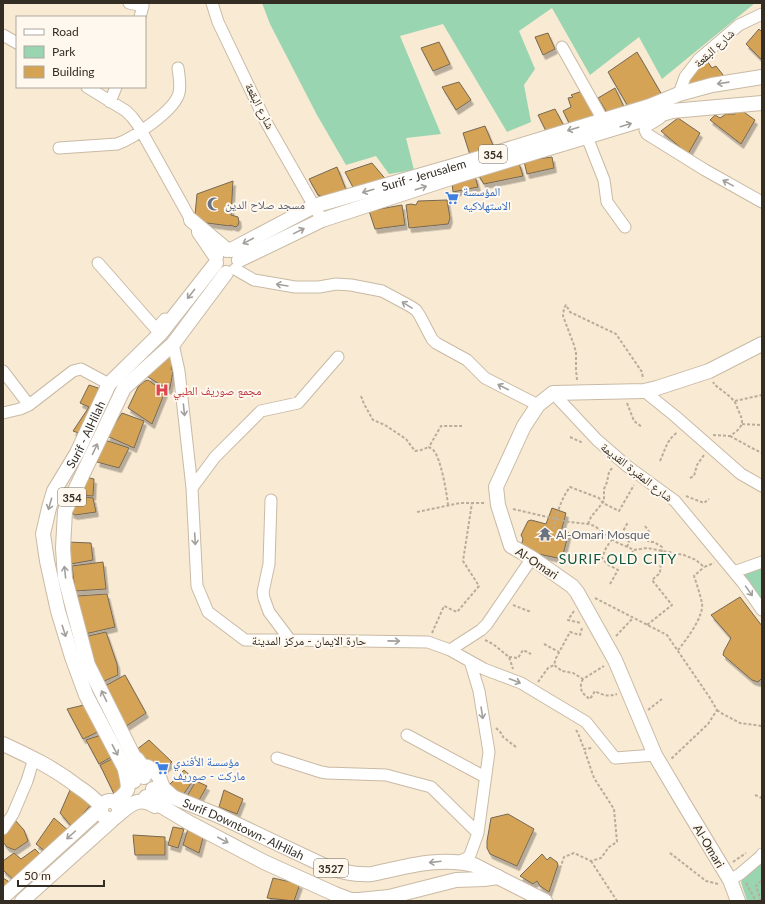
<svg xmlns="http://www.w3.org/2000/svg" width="765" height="904" font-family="Lato,'Noto Naskh Arabic',sans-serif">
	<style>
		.green { fill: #99d5b0 }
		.building { fill: #d5a354; stroke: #756854; filter: url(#shadow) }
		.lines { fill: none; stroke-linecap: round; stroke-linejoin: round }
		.minor-casing { stroke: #c9baa5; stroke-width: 13 }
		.major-casing { stroke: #c9baa5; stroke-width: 16 }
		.path { stroke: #b9ac9a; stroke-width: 2; stroke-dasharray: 3 2; stroke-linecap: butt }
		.minor { stroke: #fff; stroke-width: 11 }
		.major { stroke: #fff; stroke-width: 14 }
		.oneway { stroke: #a3a09c }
		.labels { text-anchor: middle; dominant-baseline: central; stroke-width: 4; stroke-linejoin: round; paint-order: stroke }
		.shield { fill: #fff8ef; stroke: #706a61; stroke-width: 1 }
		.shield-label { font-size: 11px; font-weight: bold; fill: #332d24 }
		.street-label { font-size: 12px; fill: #332d24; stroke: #fff8ef }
		.shop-label { font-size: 12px; fill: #366cbe; stroke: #fff8ef; text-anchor: start }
		.worship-label { font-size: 12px; fill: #5b616d; stroke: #fff8ef; text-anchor: start }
		.health-label { font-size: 12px; fill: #be3a42; stroke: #fff8ef; text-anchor: start }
		.quarter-label { font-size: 14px; letter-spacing: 1px; fill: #12573d; stroke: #fff8ef }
	</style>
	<defs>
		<filter id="shadow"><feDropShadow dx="2.5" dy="4.5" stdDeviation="0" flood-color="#0004"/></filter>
	</defs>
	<rect width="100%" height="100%" fill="#f9ead3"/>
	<path class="green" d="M262,3H755L662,79L639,37L590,75L552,8L519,31L535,69L524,85L531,122L507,132L443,24L400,36L441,134L406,138L414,170L389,174L376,156L346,165L317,115L270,24Z
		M762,566V611L733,577Z
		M762,858V901H747L741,882L746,874Z"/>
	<path class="building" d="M759,29L762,32V60L746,44Z
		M548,33L555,49L543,55L535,37Z
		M439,42L450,64L433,71L421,48Z
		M637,52L662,95L630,110L608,72Z
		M707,61L712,68L716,66L727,80L689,84V79Z
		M459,82L471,100L456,110L442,87Z
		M615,88L625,109L609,116L598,98Z
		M585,90L599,117L571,127L563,111L571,107L568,98L573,97L571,95Z
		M555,109L564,126L547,133L538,115Z
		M741,110L755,120L741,144L710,120L715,115L720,118L726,114H735L736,112Z
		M678,118L700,133L688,154L661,131Z
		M485,126L495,150L471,158L463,133Z
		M552,157L554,168L527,174L524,161Z
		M372,163L388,182L355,191L345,172Z
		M519,163L523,176L484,184L477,173Z
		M337,167L347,192L328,199L318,195L309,179Z
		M475,176L478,187L453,192L452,183Z
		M233,181L231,215L238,217L239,222L238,225L236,227L230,225V226L207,223L197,219L195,215L197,194Z
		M447,200L450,218L448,224L409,228L406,205L411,204L416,205L418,201Z
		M402,205L405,225L375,229L369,211Z
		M166,355L172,357L173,360L171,369L173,371L170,388L169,390L148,377L152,369Z
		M148,380L165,392L152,424L128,408L138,387L145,381Z
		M89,385L104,390L84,435L73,431L89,407L80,403Z
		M122,413L144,421L134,448L107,436Z
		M105,440L129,448L119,468L97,462Z
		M85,477L94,479L93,496L78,495Z
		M76,496L93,498L96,512L75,515L71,513Z
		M552,508L566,513L561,532L569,533L568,535L562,559L520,550L523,539L521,535L528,521L531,520L546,524Z
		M67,542L91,543L93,560L71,564Z
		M103,562L106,589L75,591L72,566Z
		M107,594L115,627L85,634L77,596Z
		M740,597L762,626V678L758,682L752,680L723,655L724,651L731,638L711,615Z
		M106,632L117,664L118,675L102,682L84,637Z
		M125,675L146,713L122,729L103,687Z
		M88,704L100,731L83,739L67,709Z
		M104,734L115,755L99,764L86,740Z
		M149,740L172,762L160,773L136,750Z
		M116,757L125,791L115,796L100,765Z
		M184,770L194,779L183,795L169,785Z
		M196,781L207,786L198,802L186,798Z
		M70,790L93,802L72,827L60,813Z
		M224,790L243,799L237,814L219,807Z
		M508,814L534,829L517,866L490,854L487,848V841L491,818Z
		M54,818L70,832L47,853L36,844Z
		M14,819L24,830L28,841L15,850L7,847L3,842V835Z
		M173,827L184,829L178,848L168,845Z
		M188,829L204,834L199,853L183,845Z
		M133,835L165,837V855H135Z
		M35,849L42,856L16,882L3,870V861L14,853L21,859Z
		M542,854L547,860L550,857L557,862L558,865L549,892L540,886L537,881L533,884L520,876Z
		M3,878L11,883L6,889L3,887Z
		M273,878L300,884L294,901L267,898Z"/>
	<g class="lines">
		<g class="minor-casing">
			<path id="minor" d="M129,3L143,6
				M212,3L218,22L266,122L322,220
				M140,17L143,6V3
				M3,35L17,43
				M562,47L603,120
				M87,87L126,111L132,117L138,125L191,220
				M679,94L685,77L699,59L739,25L762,14
				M110,102L116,87
				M660,118L647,126L645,130L647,134L705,170L762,202
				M587,137L604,180L607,202L625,227
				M59,148L117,144C134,138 175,110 179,93C181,85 179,76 178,68
				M98,263L156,329L165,319
				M235,269L254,280L295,287H319L336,284L351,285L382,291L410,306L416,310L420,316L432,339L436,343L467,360L485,378L538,405
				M173,344L179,371L192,488L197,586L208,612L245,640H290L428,642L450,650L484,669L521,683L586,722L615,758L655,755
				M3,371L29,405
				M644,391L675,416L741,474L762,486
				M553,393L597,440L627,466L675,501L743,583L762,610
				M3,413L20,409L29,405L73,371L81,369L109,384
				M192,488L215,457L261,411L298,403L338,357
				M271,500L269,564L263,592L264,598L269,612L290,640
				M734,572L762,562
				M450,650L481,630L487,624L532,558
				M407,735L485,777
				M277,758L321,772L327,773L386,775L431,787L478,833
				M3,829L13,814L27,781L34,758
				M455,862C461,861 466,860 470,855L478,833L489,752L479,691L470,661
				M730,880L740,874L760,857L762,854"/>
		</g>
		<g class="major-casing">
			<g id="major">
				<path d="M191,220L227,250"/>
				<path d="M199,232L216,257"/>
				<path id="s1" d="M231,250L314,206L460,164L617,116L650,106L679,94L712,85L762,77"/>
				<path d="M239,260L322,220L463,174L672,111L762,103"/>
				<path d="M3,744C29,756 54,768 77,786C86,792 94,798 101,806"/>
				<path d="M137,759L142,766L148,767L155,772L159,777L163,788L172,796"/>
				<path d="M144,777L88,665L65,578L63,548L65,511L124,388L173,344L226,273"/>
				<path id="s2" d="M134,781L125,769L86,695L72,657L58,611L47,561L43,534L49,508L54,491L77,453L109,384L161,333L216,263"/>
				<path id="s3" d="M153,789L217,815L325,866C340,872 356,875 372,874C405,867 440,856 474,865L545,901"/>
				<path d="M146,797L188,822L264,862L335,894L351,900H359L389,897L456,880L484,879L498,877"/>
				<circle cx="110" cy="810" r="9"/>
				<path d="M115,802C131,790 129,789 125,770"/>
				<path d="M119,814C131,804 139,796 155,806"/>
				<path d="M3,897L100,809"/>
				<path d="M22,901L112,820"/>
				<path d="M738,901L730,880L681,799L655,755L615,660L577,592L572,586L532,558L511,546L498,505L496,487L524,426L538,405L553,393L644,391L657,388L709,371L762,344"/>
			</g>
		</g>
		<path class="path" d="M577,380L576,370V353L574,345L563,316L564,308L566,305L570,312L616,334L642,372L643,379
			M361,396L364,404L373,420L385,425L406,439L415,451L421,450L429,447
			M735,401L762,395
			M627,403L634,421L642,427
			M742,424L762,425
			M713,435L730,436C743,427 745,423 738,410C737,407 736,403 734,401C729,395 721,390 715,385L713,382
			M730,436L752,448L762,453
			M570,437L583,443
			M660,461C665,450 667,439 678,432
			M690,478L694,476L697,465L704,455
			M686,496L704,503L709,499
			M448,505C447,494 441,459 434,451C433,449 430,448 429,447L441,426H462
			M513,509L569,522L588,524L595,526L605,535L616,542L634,550L647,548L684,555L696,560L704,567L714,563
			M417,512L460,503H485
			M588,524L591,517L604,501V489L607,482L609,472L613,467
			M645,526L650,533L648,541L651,542H654L662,547L660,573L652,580L672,605L647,625
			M554,529C556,515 561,499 570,487L599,498L603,503L619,511L634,485
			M627,547L629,542L622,533L628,522
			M633,565L628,562L631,554L634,550
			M610,584L618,570L607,564L602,558L606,548L612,539
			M595,598L667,635L710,698L717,710L708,724L671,759
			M513,605L531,612
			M574,611L568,620L581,623
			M582,628L580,635L570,632L556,658L554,665L562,671L573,673L583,679L604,666
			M432,633L444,606L457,612L479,586L463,561L472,503
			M616,636L633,618
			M485,640L493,644L509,657L513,669
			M544,644L559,652
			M678,650C686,640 704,617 702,603C700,594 697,585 694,576L704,567
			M509,657L518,658L523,650L531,654
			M583,679C578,688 582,694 590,699L595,691C602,695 608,697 617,694
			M538,682L548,668L554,665
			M648,710L662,699
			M717,710L721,713L740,723L762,726
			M496,728L502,734L503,737L516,747
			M576,730L578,733L584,749
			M755,795L762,798
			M670,853L706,881L718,884
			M591,861L617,901
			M733,862L746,853
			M746,883L756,901H760
			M552,892L564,857L574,853L591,861L601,858L609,847L617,842L614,809L594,778L584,749L592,748
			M761,901L756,886L762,880"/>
		<use href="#minor" class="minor"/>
		<use href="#major" class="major"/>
	</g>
	<defs><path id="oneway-shaft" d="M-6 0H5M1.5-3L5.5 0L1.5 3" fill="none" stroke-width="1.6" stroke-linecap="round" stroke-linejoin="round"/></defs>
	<g class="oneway">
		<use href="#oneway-shaft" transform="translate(723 83) rotate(172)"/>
		<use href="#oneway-shaft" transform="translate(626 125) rotate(-17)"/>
		<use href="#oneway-shaft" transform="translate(573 129) rotate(163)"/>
		<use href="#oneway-shaft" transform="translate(728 183) rotate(-151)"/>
		<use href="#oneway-shaft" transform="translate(421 188) rotate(-18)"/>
		<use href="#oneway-shaft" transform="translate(368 191) rotate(164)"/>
		<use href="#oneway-shaft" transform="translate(299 231) rotate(-26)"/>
		<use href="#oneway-shaft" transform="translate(248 241) rotate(152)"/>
		<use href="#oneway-shaft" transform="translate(282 285) rotate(-171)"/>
		<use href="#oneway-shaft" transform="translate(191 294) rotate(128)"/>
		<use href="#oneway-shaft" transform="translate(407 305) rotate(-149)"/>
		<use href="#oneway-shaft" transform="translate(503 387) rotate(-153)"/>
		<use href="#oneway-shaft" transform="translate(184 410) rotate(84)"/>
		<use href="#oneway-shaft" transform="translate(95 449) rotate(-65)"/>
		<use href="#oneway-shaft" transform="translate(50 504) rotate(106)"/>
		<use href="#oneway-shaft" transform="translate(195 539) rotate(87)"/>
		<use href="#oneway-shaft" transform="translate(65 572) rotate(-96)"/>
		<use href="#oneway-shaft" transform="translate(749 591) rotate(55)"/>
		<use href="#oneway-shaft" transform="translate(64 631) rotate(72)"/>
		<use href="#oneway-shaft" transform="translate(394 641) rotate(1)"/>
		<use href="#oneway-shaft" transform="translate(515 681) rotate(21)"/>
		<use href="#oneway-shaft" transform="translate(104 696) rotate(-116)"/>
		<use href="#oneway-shaft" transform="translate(482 713) rotate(81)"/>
		<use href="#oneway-shaft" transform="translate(115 750) rotate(62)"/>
		<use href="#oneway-shaft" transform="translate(71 835) rotate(138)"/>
		<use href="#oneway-shaft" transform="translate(223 840) rotate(28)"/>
		<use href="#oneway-shaft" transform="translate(435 862) rotate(173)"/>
	</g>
	<defs>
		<g id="supermarket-bare" transform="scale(1.08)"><path d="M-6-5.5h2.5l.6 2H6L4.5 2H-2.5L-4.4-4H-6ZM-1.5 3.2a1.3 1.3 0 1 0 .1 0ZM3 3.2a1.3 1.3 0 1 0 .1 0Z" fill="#3f7fe0" stroke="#fff8ef" stroke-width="2.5" paint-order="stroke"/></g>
		<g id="mosque-bare" transform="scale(1.08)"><path d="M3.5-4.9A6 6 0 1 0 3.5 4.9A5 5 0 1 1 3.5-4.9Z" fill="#6b7280" stroke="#fff8ef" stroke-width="2.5" paint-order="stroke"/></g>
		<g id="hospital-bare" transform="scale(1.08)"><path d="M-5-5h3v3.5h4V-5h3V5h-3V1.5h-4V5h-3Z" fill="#e0444e" stroke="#fff8ef" stroke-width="2.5" paint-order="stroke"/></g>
		<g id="temple-bare" transform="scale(1.08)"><path d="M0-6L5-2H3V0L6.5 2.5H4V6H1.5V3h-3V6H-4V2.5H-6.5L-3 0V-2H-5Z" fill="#6b7280" stroke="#fff8ef" stroke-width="2.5" paint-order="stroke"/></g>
	</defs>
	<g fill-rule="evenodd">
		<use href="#supermarket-bare" x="452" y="198"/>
		<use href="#mosque-bare" x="214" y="204"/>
		<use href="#hospital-bare" x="162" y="390"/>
		<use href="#temple-bare" x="545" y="534"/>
		<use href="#supermarket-bare" x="162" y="768"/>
	</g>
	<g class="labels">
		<g class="shield">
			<rect x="479" y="145" width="28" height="18" rx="3"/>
			<rect x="58" y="488" width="28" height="18" rx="3"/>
			<rect x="314" y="859" width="34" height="18" rx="3"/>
		</g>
		<g class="shield-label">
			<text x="493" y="154">354</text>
			<text x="72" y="497">354</text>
			<text x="331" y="868">3527</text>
		</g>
		<g class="street-label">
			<text transform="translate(714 48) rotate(-43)">شارع البقعة</text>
			<text transform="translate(260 106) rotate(63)">شارع البقعة</text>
			<text stroke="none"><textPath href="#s1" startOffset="208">Surif - Jerusalem</textPath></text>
			<text stroke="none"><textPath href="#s2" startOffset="375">Surif - AlHilah</textPath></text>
			<text transform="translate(637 472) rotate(38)">شارع المقبرة القديمة</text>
			<text transform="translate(537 563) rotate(33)">Al-Omari</text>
			<text x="309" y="640">حارة الايمان - مركز المدينة</text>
			<text stroke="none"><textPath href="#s3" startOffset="99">Surif Downtown- AlHilah</textPath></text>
			<text transform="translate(709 846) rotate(59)">Al-Omari</text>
		</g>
		<g class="shop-label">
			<text x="463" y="191">المؤسسة<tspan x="463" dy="14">الاستهلاكيه</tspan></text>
			<text x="173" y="761">مؤسسة الأفندي<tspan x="173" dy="14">ماركت - صوريف</tspan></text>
		</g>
		<g class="worship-label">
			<text x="225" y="204">مسجد صلاح الدين</text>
			<text x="556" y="534">Al-Omari Mosque</text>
		</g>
		<g class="health-label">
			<text x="173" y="390">مجمع صوريف الطبي</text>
		</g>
		<g class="quarter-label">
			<text x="618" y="558">SURIF OLD CITY</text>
		</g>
	</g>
	<rect width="765" height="904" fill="none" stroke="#332d24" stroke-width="8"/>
	<rect x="16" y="16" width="130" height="72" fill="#fff8ef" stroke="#ada79e"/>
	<rect x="24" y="29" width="20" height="6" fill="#ffffff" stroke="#ada79e"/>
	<text x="52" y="36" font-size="12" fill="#332d24">Road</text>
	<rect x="24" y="46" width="20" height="12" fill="#99d5b0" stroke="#ada79e"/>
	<text x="52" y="56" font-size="12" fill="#332d24">Park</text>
	<rect x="24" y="66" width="20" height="12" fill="#d5a354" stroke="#ada79e"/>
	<text x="52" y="76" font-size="12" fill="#332d24">Building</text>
	<path d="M18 880v6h86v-6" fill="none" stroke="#332d24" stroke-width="2"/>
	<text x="24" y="880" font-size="12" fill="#332d24" stroke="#fff8ef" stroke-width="3" paint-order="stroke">50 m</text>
</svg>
